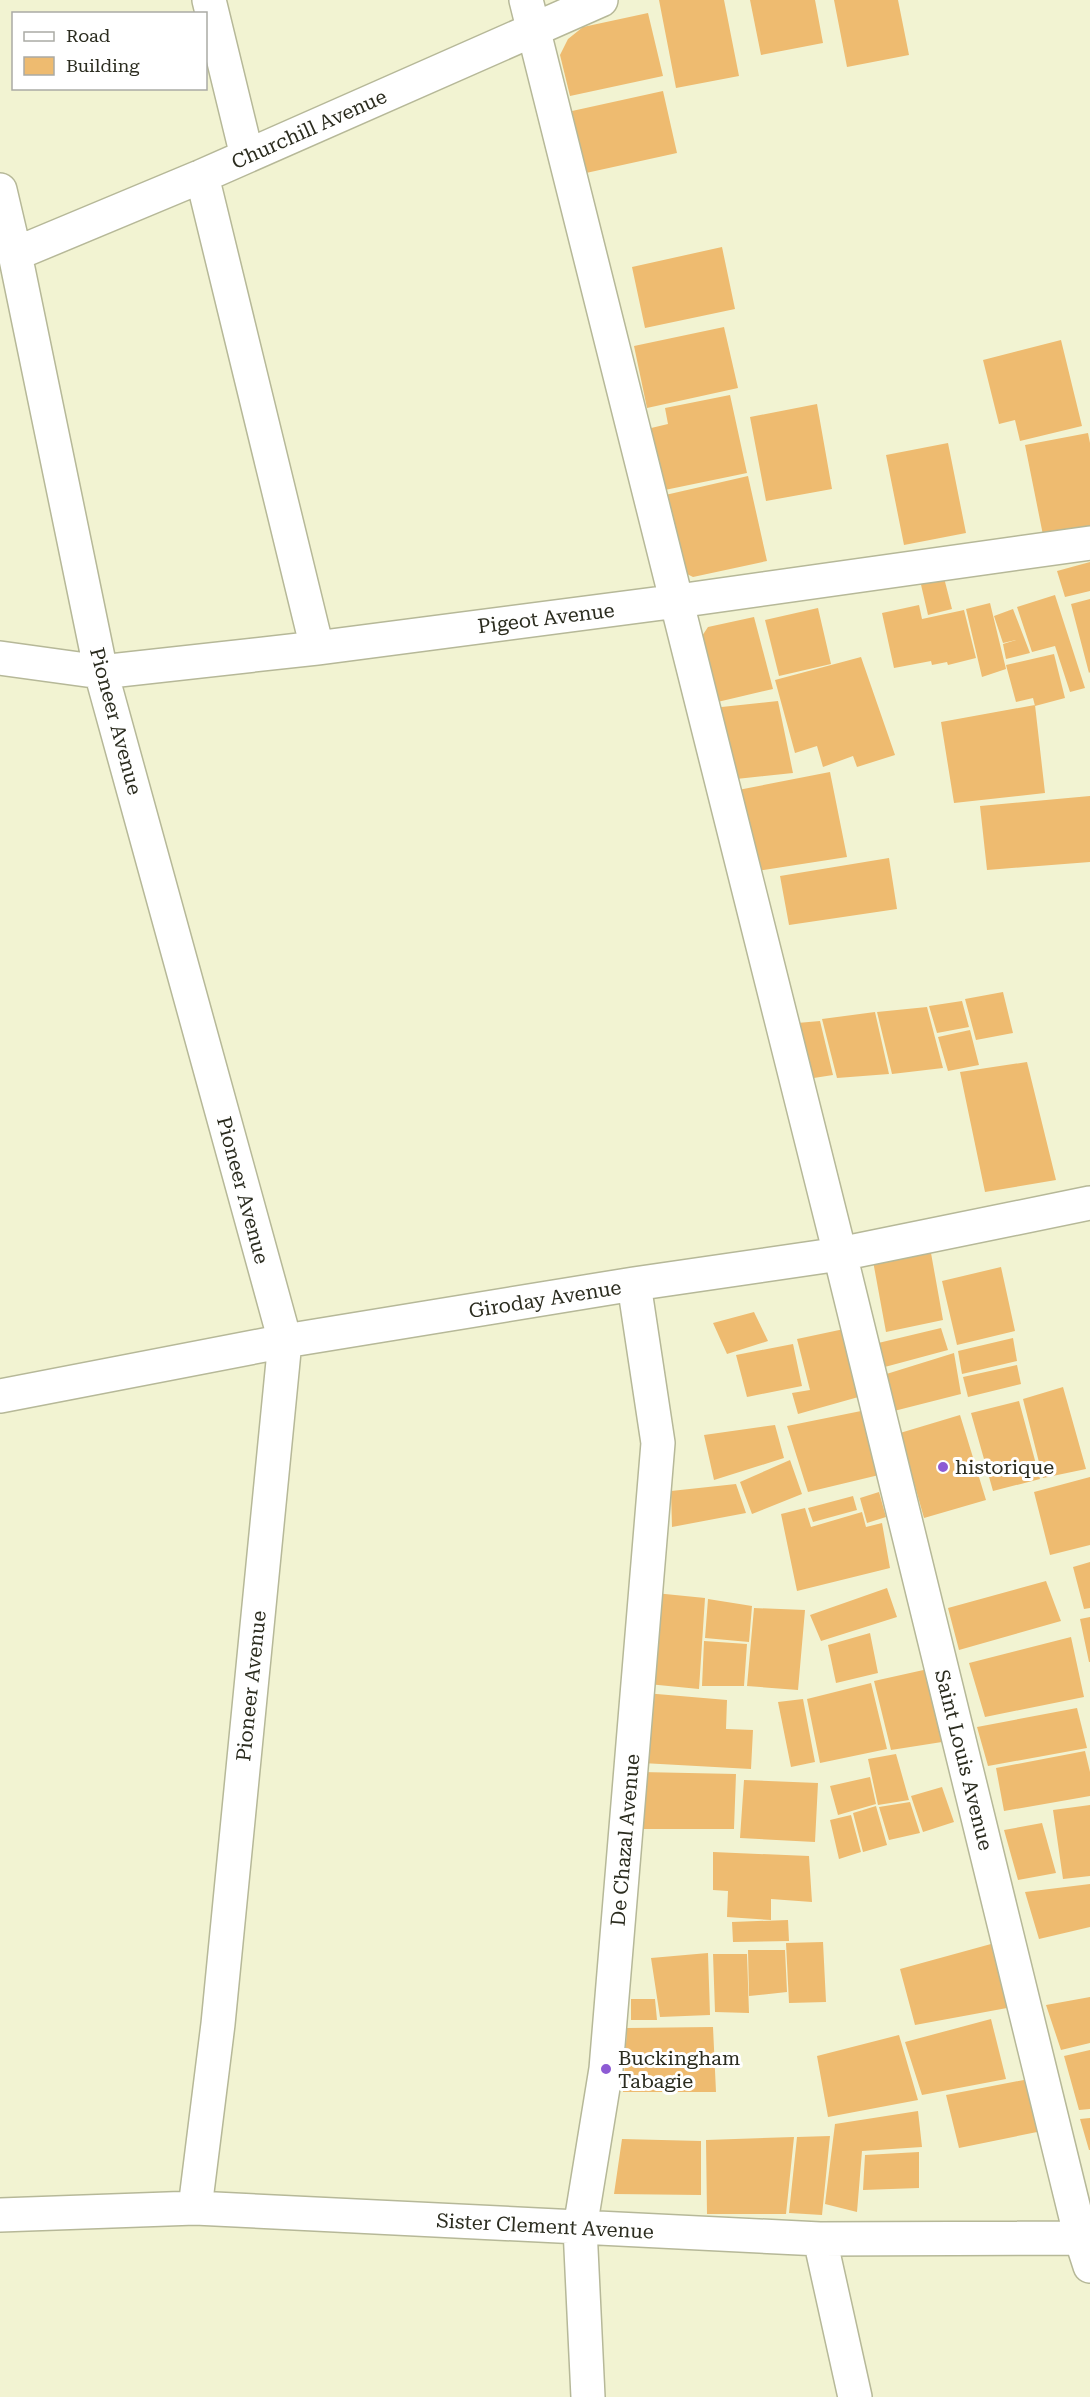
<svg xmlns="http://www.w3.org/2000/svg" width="1090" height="2397" font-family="'Roboto Serif',serif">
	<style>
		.building { fill: #eebb70 }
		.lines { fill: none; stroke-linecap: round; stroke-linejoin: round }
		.minor-casing { stroke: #b6b898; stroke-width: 36 }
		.minor { stroke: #fff; stroke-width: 33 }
		.poi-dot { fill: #8d5bd4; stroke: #fff; stroke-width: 2 }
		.labels { text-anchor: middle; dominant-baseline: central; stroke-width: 6; stroke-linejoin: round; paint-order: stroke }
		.street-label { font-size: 20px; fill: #2b2c1f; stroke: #fff }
		.poi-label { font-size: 20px; fill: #2b2c1f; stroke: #fff; text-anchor: start }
	</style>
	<rect width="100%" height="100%" fill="#f2f3d2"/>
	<path class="building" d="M659,0H724L739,76L676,88Z
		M750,0H815L823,43L761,55Z
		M834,0H898L909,55L847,67Z
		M648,13L663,76L570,96L560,55L568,39L583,27Z
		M663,91L677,153L586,173L572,111Z
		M722,247L735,309L645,328L632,267Z
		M724,327L738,388L647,408L634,346Z
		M1061,340L1082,426L1020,441L1015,420L999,424L983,360Z
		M730,395L747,473L660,491L647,429L668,424L665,408Z
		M817,404L832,489L766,501L750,417Z
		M1088,433L1090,443V526L1043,535L1025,445Z
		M948,443L966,533L904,545L886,455Z
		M748,476L767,561L693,577L683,572L661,496Z
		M1090,562V591L1065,597L1057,571Z
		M942,570L952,609L928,615L919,576Z
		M1055,595L1085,688L1070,692L1055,646L1032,652L1017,607Z
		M1090,599V672L1089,673L1071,604Z
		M990,603L1006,669L982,677L966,609Z
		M919,605L922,619L964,610L976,658L948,665L947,662L932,665L931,661L894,668L882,613Z
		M818,608L831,664L779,676L765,620Z
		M1013,609L1030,653L1006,659L1003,644L1016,640L1003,643L994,616Z
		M754,617L773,689L709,704L694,648L708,627Z
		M1054,654L1065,698L1035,706L1033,698L1016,702L1006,665Z
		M861,657L895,755L857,767L853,756L823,767L817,746L795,753L775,680Z
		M778,701L793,773L727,780L712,708Z
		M1035,705L1045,793L954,803L941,722Z
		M830,772L847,857L750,872L733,791Z
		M1090,796V862L987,870L980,806Z
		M889,858L897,909L789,925L780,876Z
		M1003,992L1013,1033L976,1040L965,999Z
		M962,1001L969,1027L937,1033L929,1006Z
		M927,1007L943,1068L892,1074L877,1012Z
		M875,1012L889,1074L837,1078L822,1019Z
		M820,1021L833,1075L801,1080L786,1024Z
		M970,1030L979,1065L948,1071L938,1037Z
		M1027,1062L1056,1180L985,1192L960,1072Z
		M931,1253L943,1320L886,1332L873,1261Z
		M1001,1267L1015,1331L957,1345L942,1281Z
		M754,1312L768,1341L727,1354L713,1323Z
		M941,1328L948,1350L881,1368L874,1344Z
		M844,1329L862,1396L798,1414L792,1393L810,1390L797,1339Z
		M1013,1338L1017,1361L962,1374L958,1351Z
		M793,1344L802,1386L747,1397L736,1355Z
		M954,1353L961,1394L894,1411L880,1376Z
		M1017,1365L1021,1384L968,1397L963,1377Z
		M1063,1387L1086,1469L1043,1478L1023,1399Z
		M1019,1401L1040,1479L993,1491L971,1413Z
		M866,1410L879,1475L808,1492L787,1426Z
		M960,1415L986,1500L924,1518L900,1433Z
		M775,1425L784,1458L714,1480L704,1435Z
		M790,1460L802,1494L752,1514L740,1482Z
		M1090,1477V1545L1050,1555L1034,1492Z
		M736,1484L746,1513L672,1527L671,1491Z
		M879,1492L886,1517L867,1523L860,1498Z
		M853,1496L857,1510L813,1522L808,1508Z
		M805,1508L811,1527L862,1512L866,1527L882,1523L890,1568L797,1591L781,1514Z
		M1090,1562V1608L1084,1609L1073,1567Z
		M1046,1581L1061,1621L959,1650L948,1608Z
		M887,1588L897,1617L821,1641L810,1615Z
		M655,1593L705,1598L699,1689L648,1684Z
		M708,1599L752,1606L749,1642L705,1638Z
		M754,1608L805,1610L798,1690L747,1686Z
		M1090,1617V1662H1089L1080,1619Z
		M870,1633L878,1673L836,1683L828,1645Z
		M1071,1637L1084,1697L985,1717L969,1663Z
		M704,1641L747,1644L744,1686H702Z
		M928,1669L942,1742L891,1750L874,1681Z
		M871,1683L887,1749L820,1763L807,1699Z
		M645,1693L727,1700L726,1729L753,1730L751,1769L642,1763Z
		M803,1699L815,1762L791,1767L778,1702Z
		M1077,1708L1087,1748L988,1766L977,1727Z
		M1085,1751L1090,1772V1796L1004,1811L996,1768Z
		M896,1754L909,1800L878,1805L868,1759Z
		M641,1772L736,1774L734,1829H643Z
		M870,1777L876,1804L838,1815L830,1786Z
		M744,1780L818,1783L815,1842L740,1838Z
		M942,1787L954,1822L923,1832L911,1796Z
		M910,1802L920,1833L889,1840L879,1807Z
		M1090,1805V1876L1063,1879L1053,1810Z
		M876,1806L887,1845L863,1852L853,1813Z
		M851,1815L861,1852L839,1859L830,1820Z
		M1042,1823L1056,1873L1018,1880L1004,1830Z
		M713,1852L809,1856L812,1902L771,1899V1920L727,1917L728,1891L713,1890Z
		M1090,1884V1927L1039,1939L1025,1892Z
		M788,1920L789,1941L733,1942L732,1922Z
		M823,1942L826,2002L789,2003L786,1943Z
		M991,1944L1007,2008L915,2025L900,1969Z
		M748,1950H785L787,1992L749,1996Z
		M708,1953L710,2015L660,2017L651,1958Z
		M713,1954H747L749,2013L715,2012Z
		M1090,1997V2043L1061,2050L1046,2005Z
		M631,1999H655L657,2020H631Z
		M991,2019L1006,2079L922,2095L905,2042Z
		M713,2027L716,2092H623L627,2028Z
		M899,2035L918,2100L828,2117L817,2056Z
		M1090,2050V2109L1079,2110L1064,2056Z
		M1029,2079L1042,2131L959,2148L946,2095Z
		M918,2111L922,2147L862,2151L857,2212L825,2204L835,2124Z
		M1090,2118V2150H1089L1080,2119Z
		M830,2136L822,2215L789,2213L797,2137Z
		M794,2137L786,2214H707L706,2140Z
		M622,2139L701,2141V2195L614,2194Z
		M919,2152V2188L863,2190L865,2155Z"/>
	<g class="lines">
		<g class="minor-casing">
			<path id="minor" d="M209,0L247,156
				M526,0L840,1254L1081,2238L1090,2266
				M202,176L317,648
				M0,190L15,254L101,672L285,1341L218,2024L195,2208
				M15,254L202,176L601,0
				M0,658L101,672L317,648L678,601L1090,543
				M0,1396L285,1341L634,1284L840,1254L1090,1203
				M0,2215L195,2208L820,2239L1090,2238
				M820,2239L855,2397
				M588,2397L580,2228L606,2069L658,1443L634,1284"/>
		</g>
		<use href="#minor" class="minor"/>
	</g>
	<g class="poi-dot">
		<circle cx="943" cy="1467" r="6"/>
		<circle cx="606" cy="2069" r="6"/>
	</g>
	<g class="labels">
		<g class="street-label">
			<text transform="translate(309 129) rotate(-24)">Churchill Avenue</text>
			<text transform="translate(546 618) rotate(-7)">Pigeot Avenue</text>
			<text transform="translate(116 721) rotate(75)">Pioneer Avenue</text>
			<text transform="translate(243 1190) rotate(75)">Pioneer Avenue</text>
			<text transform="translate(545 1299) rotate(-9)">Giroday Avenue</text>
			<text transform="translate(251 1686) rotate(-84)">Pioneer Avenue</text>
			<text transform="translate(964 1760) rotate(76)">Saint Louis Avenue</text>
			<text transform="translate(625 1840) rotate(-85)">De Chazal Avenue</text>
			<text transform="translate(545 2226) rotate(3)">Sister Clement Avenue</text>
		</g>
		<g class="poi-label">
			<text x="955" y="1467">historique</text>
			<text x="618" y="2058">Buckingham<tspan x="618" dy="23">Tabagie</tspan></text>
		</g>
	</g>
	<rect x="12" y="12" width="195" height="78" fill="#ffffff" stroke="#aaaba5" stroke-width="1.5"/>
	<rect x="24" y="32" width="30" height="9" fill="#ffffff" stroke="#aaaba5" stroke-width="1.5"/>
	<text x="66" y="42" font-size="18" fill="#2b2c1f">Road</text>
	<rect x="24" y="57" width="30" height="18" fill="#eebb70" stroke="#aaaba5" stroke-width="1.5"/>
	<text x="66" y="72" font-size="18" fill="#2b2c1f">Building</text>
</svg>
